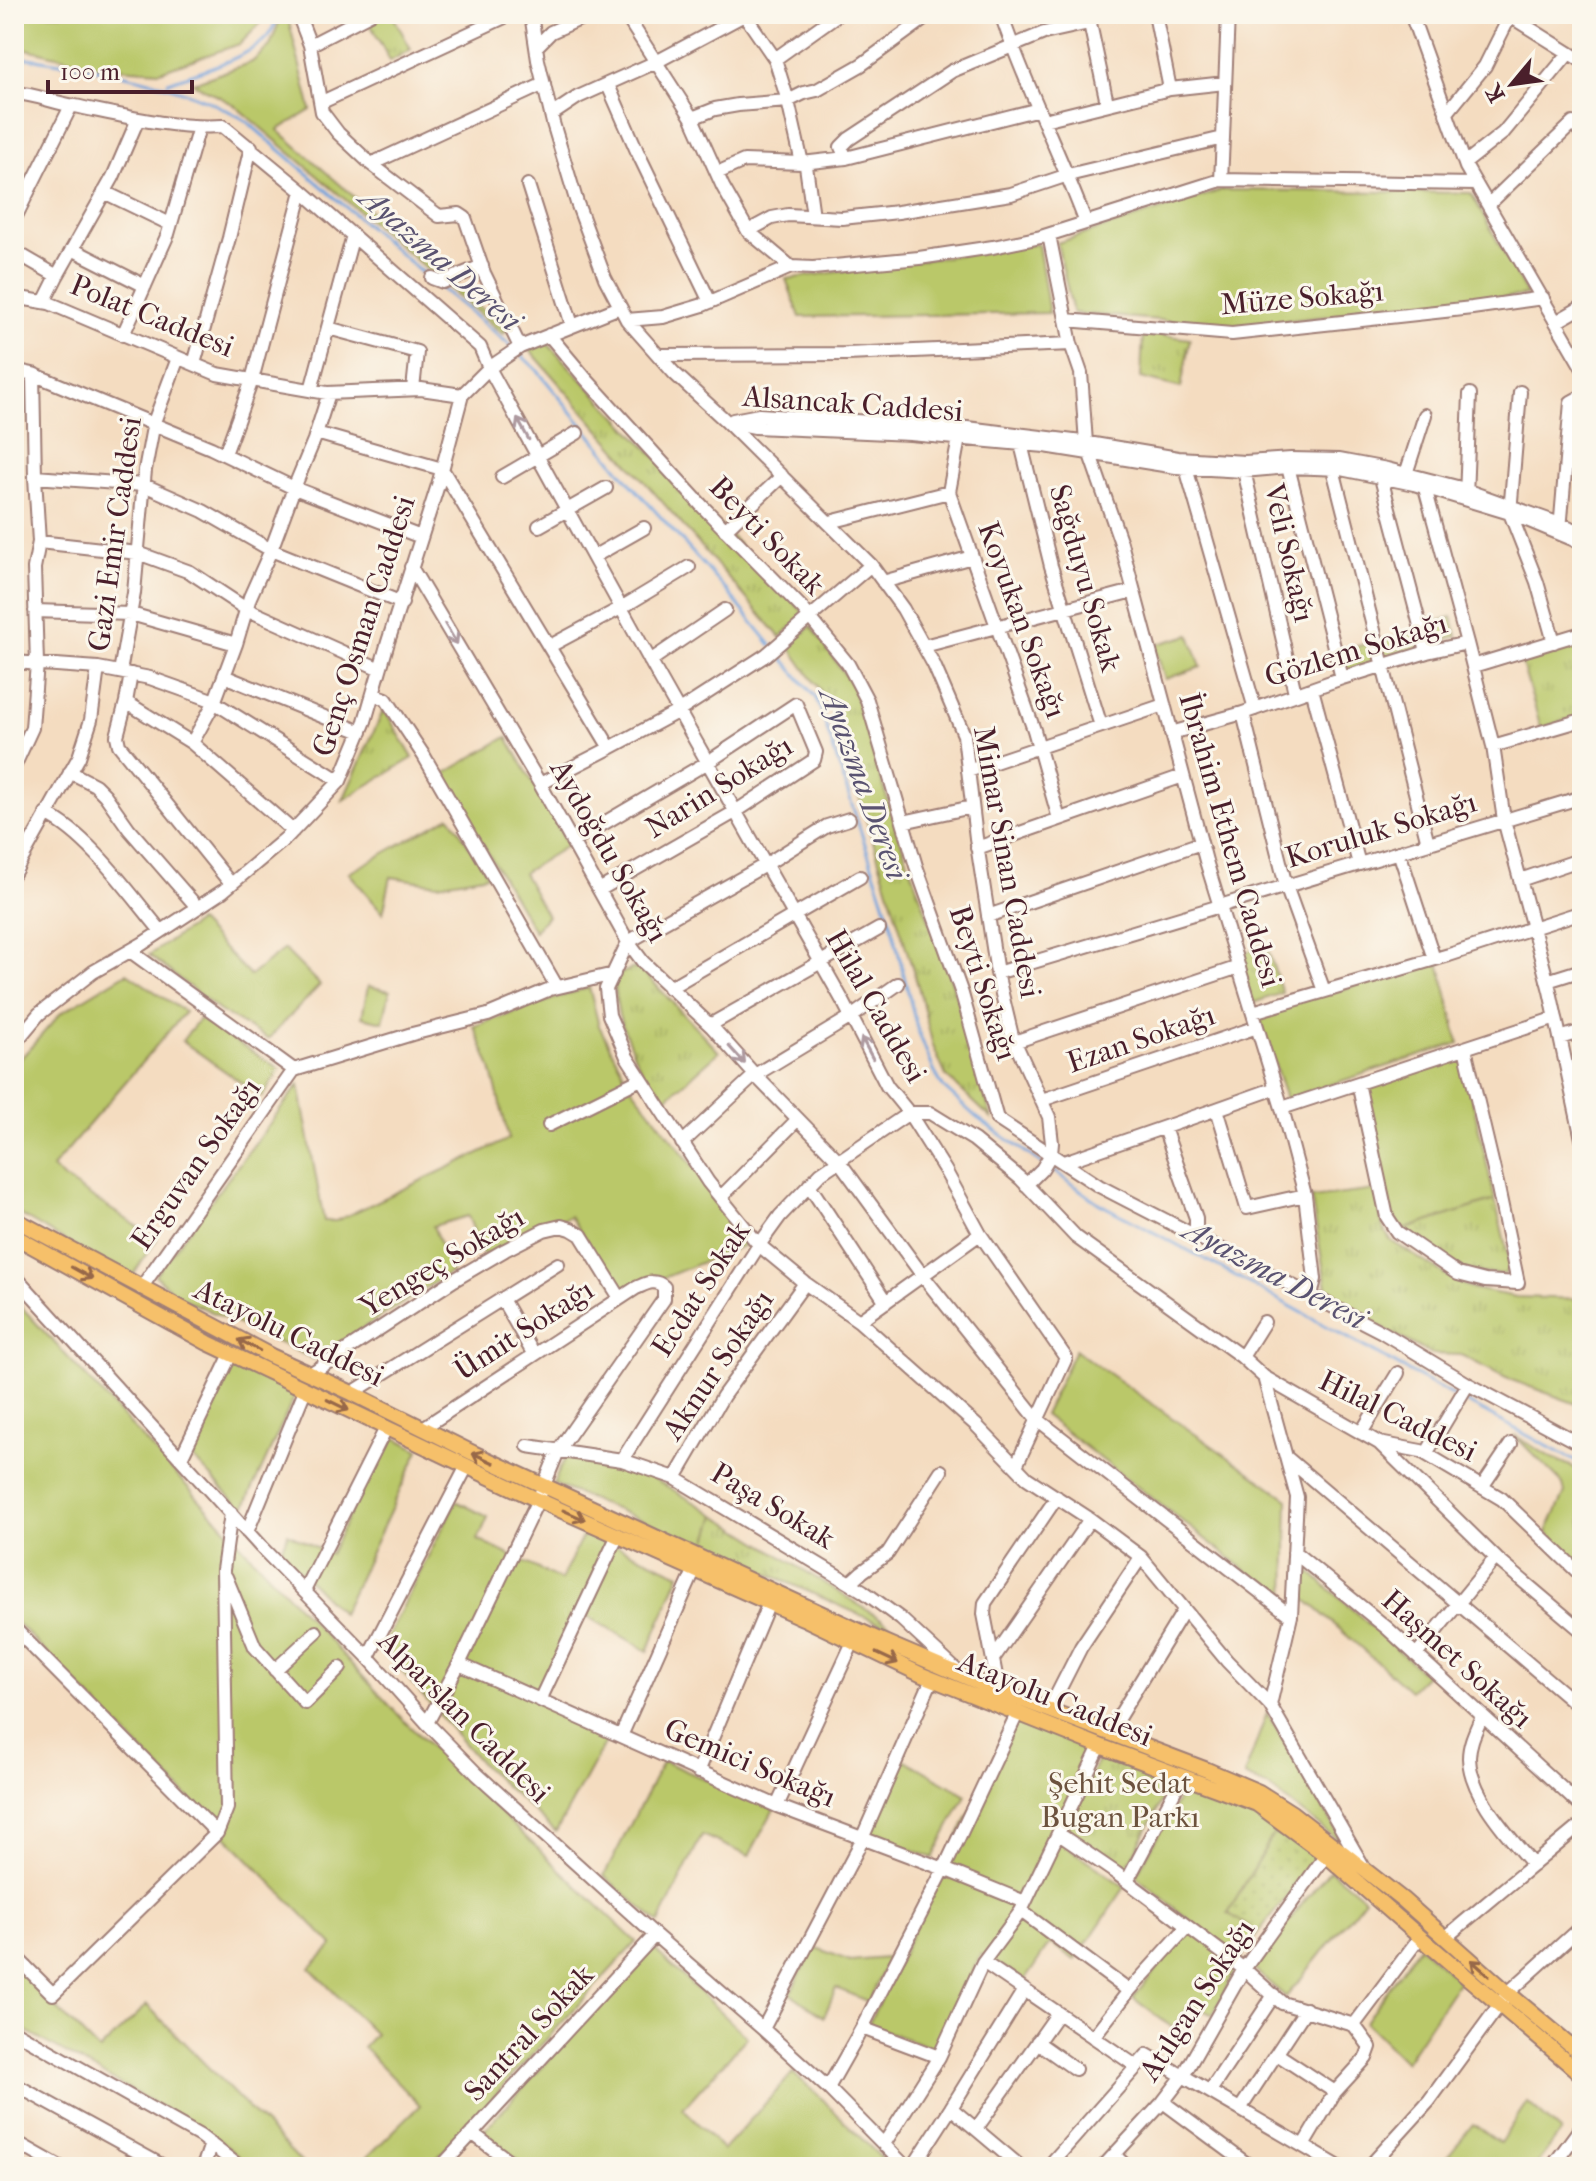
<svg xmlns="http://www.w3.org/2000/svg" width="1596" height="2181" font-family="'IM FELL French Canon',serif">
	<style>
		.grass { fill: #bac869; stroke: #82744a; stroke-width: 2 }
		.park { fill: url(#park-tufts); stroke: #82744a; stroke-width: 2 }
		.garden { fill: url(#garden-dots); stroke: #82744a; stroke-width: 2 }
		.lines { fill: none; stroke-linecap: round; stroke-linejoin: round }
		.stream { stroke: #71a1db; stroke-width: 3 }
		.minor-casing { stroke: #9f7e76; stroke-width: 16 }
		.major-casing { stroke: #9f7e76; stroke-width: 18 }
		.minor { stroke: #fff; stroke-width: 12 }
		.major { stroke: #f6c06b; stroke-width: 14 }
		.oneway { stroke: #ae9aa0 }
		.oneway2 { stroke: #976748 }
		.labels { text-anchor: middle; dominant-baseline: central; stroke-width: 6; stroke-linejoin: round; paint-order: stroke }
		.street-label { font-size: 30px; fill: #4a1f2b; stroke: #fbf7ec }
		.park-label { font-size: 30px; fill: #6c523e; stroke: #fbf7ec }
		.water-label { font-size: 32px; font-style: italic; fill: #5a5371; stroke: #fbf7ec }
	</style>
	<defs>
		<pattern id="park-tufts" width="24" height="20" patternUnits="userSpaceOnUse" patternTransform="scale(2)"><rect width="24" height="20" fill="#bac869"/><path d="M3 7l-1-3M5 7V3M7 7l1-3M15 17l-1-3M17 17v-4M19 17l1-3" fill="none" stroke="#a1ab5b"/></pattern>
		<pattern id="garden-dots" width="8" height="8" patternUnits="userSpaceOnUse" patternTransform="scale(2)"><rect width="8" height="8" fill="#bac869"/><path d="M2 2h.1M6 6h.1" fill="none" stroke="#a1ab5b" stroke-width="1.8" stroke-linecap="round"/></pattern>
	</defs>
	<rect width="100%" height="100%" fill="#fbf7ec"/>
	<filter id="ink" filterUnits="userSpaceOnUse"><feTurbulence type="fractalNoise" baseFrequency=".0125" numOctaves="2"/><feDisplacementMap in="SourceGraphic" scale="16" xChannelSelector="R" yChannelSelector="G"/><feConvolveMatrix kernelMatrix="1 2 1 2 8 2 1 2 1" color-interpolation-filters="sRGB"/></filter>
	<filter id="wash" filterUnits="userSpaceOnUse"><feTurbulence type="fractalNoise" baseFrequency=".006" numOctaves="4" result="noise"/><feDisplacementMap in="SourceGraphic" scale="32" xChannelSelector="R" yChannelSelector="G"/><feGaussianBlur stdDeviation="1.8" result="paint"/><feColorMatrix in="noise" values="0 0 0 0 0 0 0 0 0 0 0 0 0 0 0 0 0 1.4 0 .05"/><feComposite in="paint" operator="in"/></filter>
	<g filter="url(#wash)">
		<rect width="100%" height="100%" fill="#f4dcc0"/>
		<path class="grass" d="M14,14H264L260,24L240,44L160,71L103,67L14,46Z
			M282,14H287L311,110L278,130L507,331L503,334L233,104L193,83L252,62L270,46Z
			M1222,190L1471,193L1527,295L1233,326L1073,313L1057,243Z
			M1038,244L1049,313L800,317L786,279Z
			M1190,635L1201,667L1165,679L1154,645Z
			M507,737L568,845L523,873L547,916L534,931L442,775Z
			M450,816L488,875L438,884L391,877L383,913L349,873Z
			M198,922L250,976L284,949L320,985L268,1039L220,1011L149,955Z
			M1439,962L1459,1043L1286,1099L1258,1013Z
			M127,973L185,1012L52,1168L64,1179L157,1239L130,1279L14,1211V1066L61,1013Z
			M368,986L390,991L383,1022L362,1017Z
			M589,987L599,1026L630,1085L752,1242L621,1295L570,1216L483,1255L468,1216L433,1226L451,1272L314,1359L177,1296L155,1275L299,1085L324,1221H336L509,1139L491,1068L474,1026Z
			M199,1019L280,1069L262,1097L182,1041Z
			M1462,1054L1495,1200L1403,1230L1393,1218L1365,1089Z
			M14,1299L404,1721L636,1942L429,2167H357L420,2105L363,2047L375,2034L310,1968L333,1945L14,1620Z
			M1075,1350L1288,1499L1286,1601L1044,1415Z
			M231,1364L297,1391L243,1510L189,1454Z
			M388,1434L419,1450L342,1614L280,1551L288,1533L330,1554Z
			M1514,1435L1552,1458L1582,1471V1557L1576,1559L1547,1532L1565,1493L1563,1484Z
			M566,1456L639,1470L716,1515L706,1546L553,1484Z
			M456,1501L488,1517L478,1540L561,1580L585,1531L680,1574L648,1651L578,1611L535,1702L609,1735L556,1832L483,1766L382,1648Z
			M1300,1563L1426,1675L1410,1691L1303,1597Z
			M1267,1713L1345,1845L1268,1787L1244,1776Z
			M1014,1720L1092,1750L1052,1836L1125,1887L1075,1960L1050,1943L1025,1980L981,1954L936,2049L868,2025Z
			M904,1759L966,1795L933,1858L869,1833Z
			M663,1761L774,1809L749,1856L702,1835L659,1923L604,1876Z
			M1185,1786L1246,1806L1277,1828L1229,1912L1258,1933L1241,1958L1213,2015L1190,2004L1173,2028L1133,1998L1194,1924L1136,1876Z
			M1330,1870L1365,1899L1286,1997L1251,1967Z
			M1419,1946L1459,1981L1405,2062L1365,2022Z
			M652,1947L747,2037L683,2108L723,2150L793,2073L818,2095L890,2167H526L482,2133Z
			M814,1947L850,1961L888,1958L869,2002L836,1988L824,2017L790,1993Z
			M14,1965L99,2051L147,2005L306,2167H251L219,2140L14,2024Z
			M1527,2102L1561,2132L1534,2167H1439L1473,2124L1500,2143Z"/>
		<path class="park" d="M375,14H392L411,49L390,61L367,18Z
			M1143,332L1190,339L1181,388L1141,378Z
			M546,342L806,615L780,637L530,350Z
			M1452,617L1457,636L1429,644L1423,625Z
			M811,626L852,685L899,837L952,983L992,1119L946,1076L933,1046L918,986L831,706L789,646Z
			M1415,632L1420,649L1385,658L1380,641Z
			M1582,638V715L1541,728L1520,657Z
			M1369,643L1374,663L1344,671L1339,651Z
			M384,709L413,758L343,800Z
			M1266,944L1282,993L1253,1003L1237,956Z
			M639,967L719,1052L660,1104L634,1055L619,1016L614,987L618,975L631,969Z
			M1375,1190L1383,1228L1391,1241L1459,1283L1474,1289L1516,1297L1582,1299V1406L1506,1378L1461,1355L1431,1354L1329,1299L1311,1198Z
			M1495,1200L1510,1264L1505,1274L1469,1273L1403,1230Z
			M716,1515L910,1637L706,1546Z
			M1101,1753L1173,1780L1124,1872L1065,1831Z"/>
		<path class="garden" d="M1277,1828L1317,1858L1258,1933L1228,1913Z"/>
		<g class="lines">
			<path class="stream" d="M14,56C95,68 174,78 245,120L428,278
				M168,82C195,72 248,59 267,37C273,30 276,22 279,14
				M437,285L511,346
				M520,354L537,370L631,484L727,591L771,645
				M776,650L815,697L820,708L891,923L917,1028L934,1071L943,1087L976,1117L1041,1163
				M1048,1167L1100,1204L1214,1264L1455,1397
				M1462,1400L1582,1465"/>
		</g>
	</g>
	<g filter="url(#ink)">
		<g class="lines">
			<g class="minor-casing">
				<path id="minor" d="M298,14L310,45L322,112L338,133L371,164L439,216L459,214L465,218L484,273L520,347
					M531,14L538,60L553,123L577,203L605,278L627,320L674,373L726,421L871,565L903,609L934,665L964,735L976,838L997,973L1012,1036L1049,1117L1052,1143L1051,1154L1042,1169L1026,1185
					M625,14L692,118L723,187L748,231L791,267L813,268L919,258L993,247L1041,237L1221,180
					M744,14L775,59L788,101L802,163L806,166L813,216
					M1001,14C1025,85 1060,153 1086,223
					M1088,14L1107,103
					M1411,14L1466,167L1582,367
					M1510,16L1582,61
					M310,45L370,14
					M536,47L551,32L591,14
					M775,59L838,14
					M608,85L637,151L710,302
					M1170,89L1225,83
					M14,93C36,94 54,103 75,106C124,116 174,129 223,126L302,191L252,380L225,454
					M322,102L511,14
					M1446,114L1485,66L1511,14
					M551,115L578,97L656,62L746,14
					M692,118L715,109L738,105L788,101L804,93L817,90L861,65L931,14
					M1044,120L1170,89L1155,14
					M1223,138L1221,180L1476,184
					M846,158L841,147L849,139L952,71L1044,33L1089,23
					M1465,163L1503,133L1569,53
					M371,164L544,84
					M717,173L744,161L802,163L846,158L1039,109
					M528,185L572,325
					M302,191L480,347L489,368L657,673L844,1003L887,1086L909,1113L945,1170L980,1234L1066,1358L1016,1466
					M104,192L170,224
					M1488,205L1573,123L1582,135
					M14,220L71,106
					M748,231L772,218L788,215L842,218L898,212L1011,194L1068,175L1223,138L1228,14
					M1049,235L1071,344
					M72,249L145,286
					M14,251L57,276L44,302
					M57,276L113,177L138,119
					M432,278L443,282L482,266
					M14,297L49,303L217,374L327,393L421,389L462,395
					M627,320L663,317L703,305L791,267
					M1066,320L1232,334L1472,308L1543,298
					M1556,322L1582,307
					M328,328L417,352L413,389
					M123,335L168,234L199,127
					M549,335L586,379L703,507L802,608L848,664L867,700L916,866L962,994L997,1119L1099,1186L1382,1332L1468,1384L1582,1445
					M658,355L847,354L1071,344L1081,373L1086,443L1121,543L1206,861L1282,1108L1305,1195L1315,1279L1311,1295
					M194,364L229,238L251,147
					M14,370L33,374L35,477L39,542L34,568L37,663L32,728L14,767
					M33,374L211,448L294,488L314,440L329,393
					M311,390L353,235
					M1520,392L1510,513L1537,582L1554,642
					M733,420L759,415L967,428L1082,442L1178,458L1245,462L1291,459L1339,460L1387,469L1457,487L1582,532
					M726,421L755,427L910,434L1045,446L1176,467L1243,471L1288,467L1341,469L1414,484L1510,513L1582,543
					M316,433L442,469L610,748L540,784
					M959,438L949,492L1034,730L1059,819
					M1021,444L1051,566L1101,726
					M1243,466L1295,693
					M1288,467L1342,678
					M1186,468L1255,709
					M1333,469L1428,843
					M1406,474L1425,415
					M35,477L144,485L203,511L271,550L402,603
					M502,477L577,433
					M1381,478L1427,652
					M1466,497L1470,394
					M830,522L949,492
					M539,526L606,488
					M725,530L782,476
					M1560,530L1571,402L1582,396
					M39,542L138,553L190,572L246,609L380,669
					M593,557L644,528
					M411,567L540,784L628,942L643,962L712,1027L755,1075L839,1161L923,1276L1037,1419L1291,1616
					M883,582L972,557
					M35,611L131,614L236,644
					M1467,643L1493,746L1504,820L1550,991L1582,1139
					M550,646L621,608L689,567
					M924,646L1133,591
					M650,661L725,610
					M14,662L98,668L91,720L79,757L14,873
					M1473,666L1582,633
					M98,668L150,678L209,699L340,781
					M120,672L134,593L145,470L154,422L178,358
					M131,674L126,702L192,743L214,703L236,644L250,597L271,550L294,488L421,537
					M224,676L361,732
					M1312,689L1359,864
					M373,694L386,699L424,756L557,987
					M126,702L117,736L119,745L231,884
					M1243,713L1342,678L1427,652L1467,643L1425,488
					M1171,733L1243,713L1286,886L1324,991
					M192,743L293,831
					M1493,746L1582,720
					M610,748L679,711L766,655L871,565
					M968,771L1164,705
					M70,772L95,785L105,795L129,829L197,907
					M46,814C89,835 130,894 161,931
					M849,819L827,826L765,865L628,942L606,989L609,1015L627,1057L708,1182L759,1245L805,1283L859,1321L976,1425L1027,1478L1090,1519L1141,1557L1227,1661L1270,1705
					M903,822L972,807
					M572,842L708,762L796,704L816,752L814,760L735,812L599,890
					M977,848L1183,776
					M1399,852L1434,959
					M1520,880L1582,859
					M988,916L1201,843
					M130,951L294,1070L412,1034L488,1015L550,989L614,974
					M997,973L1582,797
					M1547,981L1582,970
					M669,988L860,877
					M1253,1012L1449,955L1582,912
					M710,1025L879,929
					M1560,1038L1582,1031
					M1014,1042L1239,967
					M14,1044L39,1014L93,972L142,944L223,891L286,838L340,781L365,721L388,642L438,485L462,395L489,368L520,347L620,307
					M1358,1083L1387,1217L1397,1232L1458,1274L1485,1281L1518,1283L1497,1183L1465,1048
					M1042,1100L1257,1027
					M1282,1108L1556,1018
					M1217,1109L1276,1088
					M909,1113H930L974,1140L1021,1179L1076,1237L1242,1357L1264,1377L1379,1443L1421,1451L1502,1499L1582,1576
					M549,1125L641,1079
					M1164,1128L1196,1218V1235
					M682,1143L755,1075L851,1017L898,984
					M1064,1162L1217,1109L1247,1208L1305,1195
					M809,1185L886,1302
					M721,1197L798,1119
					M14,1275L261,1547L368,1657L427,1723L477,1774L655,1935L763,2029L828,2088L906,2167
					M141,1288L294,1070
					M502,1299L534,1355
					M859,1321L980,1234
					M1242,1357L1264,1322
					M310,1374L454,1280L505,1250L544,1230L561,1226L571,1229L581,1235L620,1298
					M1264,1377L1297,1497L1291,1616L1270,1705L1363,1866
					M352,1393L558,1264
					M423,1428L636,1288C646,1284 654,1278 664,1287V1299L558,1451L538,1500L459,1664L427,1723
					M1361,1433L1398,1373
					M1379,1443L1497,1559L1582,1631
					M528,1446L622,1460L675,1478L863,1591L901,1619L956,1670
					M1426,1454L1468,1384
					M1286,1457L1582,1709
					M181,1458L231,1354
					M622,1460L759,1245L780,1216L821,1173L909,1113
					M675,1478L723,1396L805,1283
					M1482,1487L1511,1444
					M247,1532L305,1390
					M1294,1552L1387,1628L1582,1807
					M226,1577L255,1647L305,1703L340,1668
					M850,1583L862,1572L888,1553L941,1471
					M304,1591L386,1428
					M14,1628L217,1833
					M1416,1655L1493,1561L1497,1559
					M368,1657L467,1466
					M993,1659L1090,1519
					M459,1664L777,1806L944,1869L1025,1902
					M275,1670L316,1632
					M999,1691L984,1614L985,1603L1057,1497
					M540,1700L618,1535
					M1049,1710L1081,1647L1141,1557
					M1482,1716C1476,1730 1469,1743 1469,1758C1470,1796 1510,1837 1533,1865
					M1109,1733L1184,1610
					M621,1736L695,1569
					M698,1772L769,1603
					M777,1806L853,1642
					M1059,1834L1116,1873L1244,1969L1282,2003L1354,2025L1420,1937
					M1127,1881L1182,1777
					M1021,1911L1129,1991
					M1445,1938L1582,1824
					M14,1955L53,1994L217,1833L227,1808L223,1570L231,1513
					M983,1962L1136,2066
					M862,2028L944,1869L1017,1714
					M763,2029L857,1850L932,1679
					M14,2031L200,2136L240,2167
					M1093,2037L1129,1991L1187,1927
					M1037,2042L1075,2069
					M1277,2054L1335,2092L1366,2058L1370,2047L1354,2025
					M14,2084L165,2167
					M828,2088L862,2028L939,2057
					M1210,2091L1274,1995
					M1163,2102L1251,2167
					M951,2108L1024,1990
					M1240,2109L1306,2009
					M976,2129L1058,2013
					M472,2133L517,2167
					M14,2141L60,2167
					M884,2144L939,2057L983,1962L1021,1911L1100,1746
					M1303,2146L1335,2092
					M1114,2155L1127,2167
					M203,2167L211,2144
					M441,2167L655,1935
					M913,2167L951,2108L1021,2167
					M1048,2167L1147,2055L1339,2167
					M1103,2167L1163,2102L1183,2076L1244,1969L1326,1855
					M1369,2167L1429,2101L1508,1993L1582,1926
					M1552,2167L1582,2126"/>
			</g>
			<g class="major-casing">
				<path id="major" d="M14,1219L271,1356L352,1393L473,1453L664,1541L877,1639L999,1691L1207,1770L1259,1792L1292,1813L1402,1899L1508,1993L1582,2055
					M14,1236L208,1343L538,1500L803,1618L922,1675L1100,1746L1257,1804L1326,1855L1420,1937L1582,2075"/>
			</g>
			<use href="#minor" class="minor"/>
			<use href="#major" class="major"/>
		</g>
		<defs><path id="oneway-shaft" d="M-6 0H5M1.5-3L5.5 0L1.5 3" fill="none" stroke-width="1.6" stroke-linecap="round" stroke-linejoin="round" transform="scale(2)"/></defs>
		<g class="oneway">
			<use href="#oneway-shaft" transform="translate(523 429) rotate(-119)"/>
			<use href="#oneway-shaft" transform="translate(451 634) rotate(59)"/>
			<use href="#oneway-shaft" transform="translate(867 1048) rotate(-118)"/>
			<use href="#oneway-shaft" transform="translate(737 1055) rotate(48)"/>
		</g>
		<g class="oneway2">
			<use href="#oneway-shaft" transform="translate(82 1273) rotate(29)"/>
			<use href="#oneway-shaft" transform="translate(249 1345) rotate(-152)"/>
			<use href="#oneway-shaft" transform="translate(338 1405) rotate(26)"/>
			<use href="#oneway-shaft" transform="translate(483 1458) rotate(-155)"/>
			<use href="#oneway-shaft" transform="translate(574 1515) rotate(24)"/>
			<use href="#oneway-shaft" transform="translate(887 1658) rotate(25)"/>
			<use href="#oneway-shaft" transform="translate(1480 1968) rotate(-138)"/>
		</g>
	</g>
	<g class="labels">
		<g class="street-label">
			<text transform="translate(1302 298) rotate(-5)">Müze Sokağı</text>
			<text transform="translate(152 316) rotate(22)">Polat Caddesi</text>
			<text transform="translate(853 404) rotate(4)">Alsancak Caddesi</text>
			<text transform="translate(115 534) rotate(-82)">Gazi Emir Caddesi</text>
			<text transform="translate(767 536) rotate(46)">Beyti Sokak</text>
			<text transform="translate(1289 553) rotate(77)">Veli Sokağı</text>
			<text transform="translate(1085 578) rotate(74)">Sağduyu Sokak</text>
			<text transform="translate(1022 620) rotate(70)">Koyukan Sokağı</text>
			<text transform="translate(364 626) rotate(-72)">Genç Osman Caddesi</text>
			<text transform="translate(1356 650) rotate(-17)">Gözlem Sokağı</text>
			<text transform="translate(719 787) rotate(-32)">Narin Sokağı</text>
			<text transform="translate(1381 830) rotate(-17)">Koruluk Sokağı</text>
			<text transform="translate(1230 840) rotate(74)">İbrahim Ethem Caddesi</text>
			<text transform="translate(609 851) rotate(60)">Aydoğdu Sokağı</text>
			<text transform="translate(1007 862) rotate(80)">Mimar Sinan Caddesi</text>
			<text transform="translate(983 983) rotate(72)">Beyti Sokağı</text>
			<text transform="translate(876 1006) rotate(60)">Hilal Caddesi</text>
			<text transform="translate(1141 1039) rotate(-19)">Ezan Sokağı</text>
			<text transform="translate(196 1164) rotate(-55)">Erguvan Sokağı</text>
			<text transform="translate(442 1262) rotate(-31)">Yengeç Sokağı</text>
			<text transform="translate(701 1289) rotate(-57)">Ecdat Sokak</text>
			<text transform="translate(524 1330) rotate(-33)">Ümit Sokağı</text>
			<text transform="translate(289 1333) rotate(26)">Atayolu Caddesi</text>
			<text transform="translate(718 1365) rotate(-56)">Aknur Sokağı</text>
			<text transform="translate(1398 1416) rotate(26)">Hilal Caddesi</text>
			<text transform="translate(773 1506) rotate(31)">Paşa Sokak</text>
			<text transform="translate(1457 1659) rotate(42)">Haşmet Sokağı</text>
			<text transform="translate(1055 1699) rotate(22)">Atayolu Caddesi</text>
			<text transform="translate(464 1717) rotate(45)">Alparslan Caddesi</text>
			<text transform="translate(750 1763) rotate(23)">Gemici Sokağı</text>
			<text transform="translate(1197 2000) rotate(-57)">Atılgan Sokağı</text>
			<text transform="translate(529 2033) rotate(-47)">Santral Sokak</text>
		</g>
		<g class="park-label">
			<text x="1120" y="1783">Şehit Sedat<tspan x="1120" dy="34">Bugan Parkı</tspan></text>
		</g>
		<g class="water-label">
			<text transform="translate(441 259) rotate(41)">Ayazma Deresi</text>
			<text transform="translate(864 784) rotate(70)">Ayazma Deresi</text>
			<text transform="translate(1275 1274) rotate(28)">Ayazma Deresi</text>
		</g>
	</g>
	<rect width="1596" height="2181" fill="none" stroke="#fbf7ec" stroke-width="48"/>
	<g transform="translate(1512 84) rotate(241)" stroke="#fbf7ec" stroke-width="6" paint-order="stroke">
	<path d="M0-6L14 30L0 20L-14 30Z" fill="#4a1f2b"/>
	<text y="-12" font-size="22" font-weight="bold" text-anchor="middle" fill="#4a1f2b">K</text>
	</g>
	<path d="M48 80v12h144v-12" fill="none" stroke="#4a1f2b" stroke-width="4"/>
	<text x="60" y="80" font-size="24" fill="#4a1f2b" stroke="#fbf7ec" stroke-width="6" paint-order="stroke">100 m</text>
</svg>
